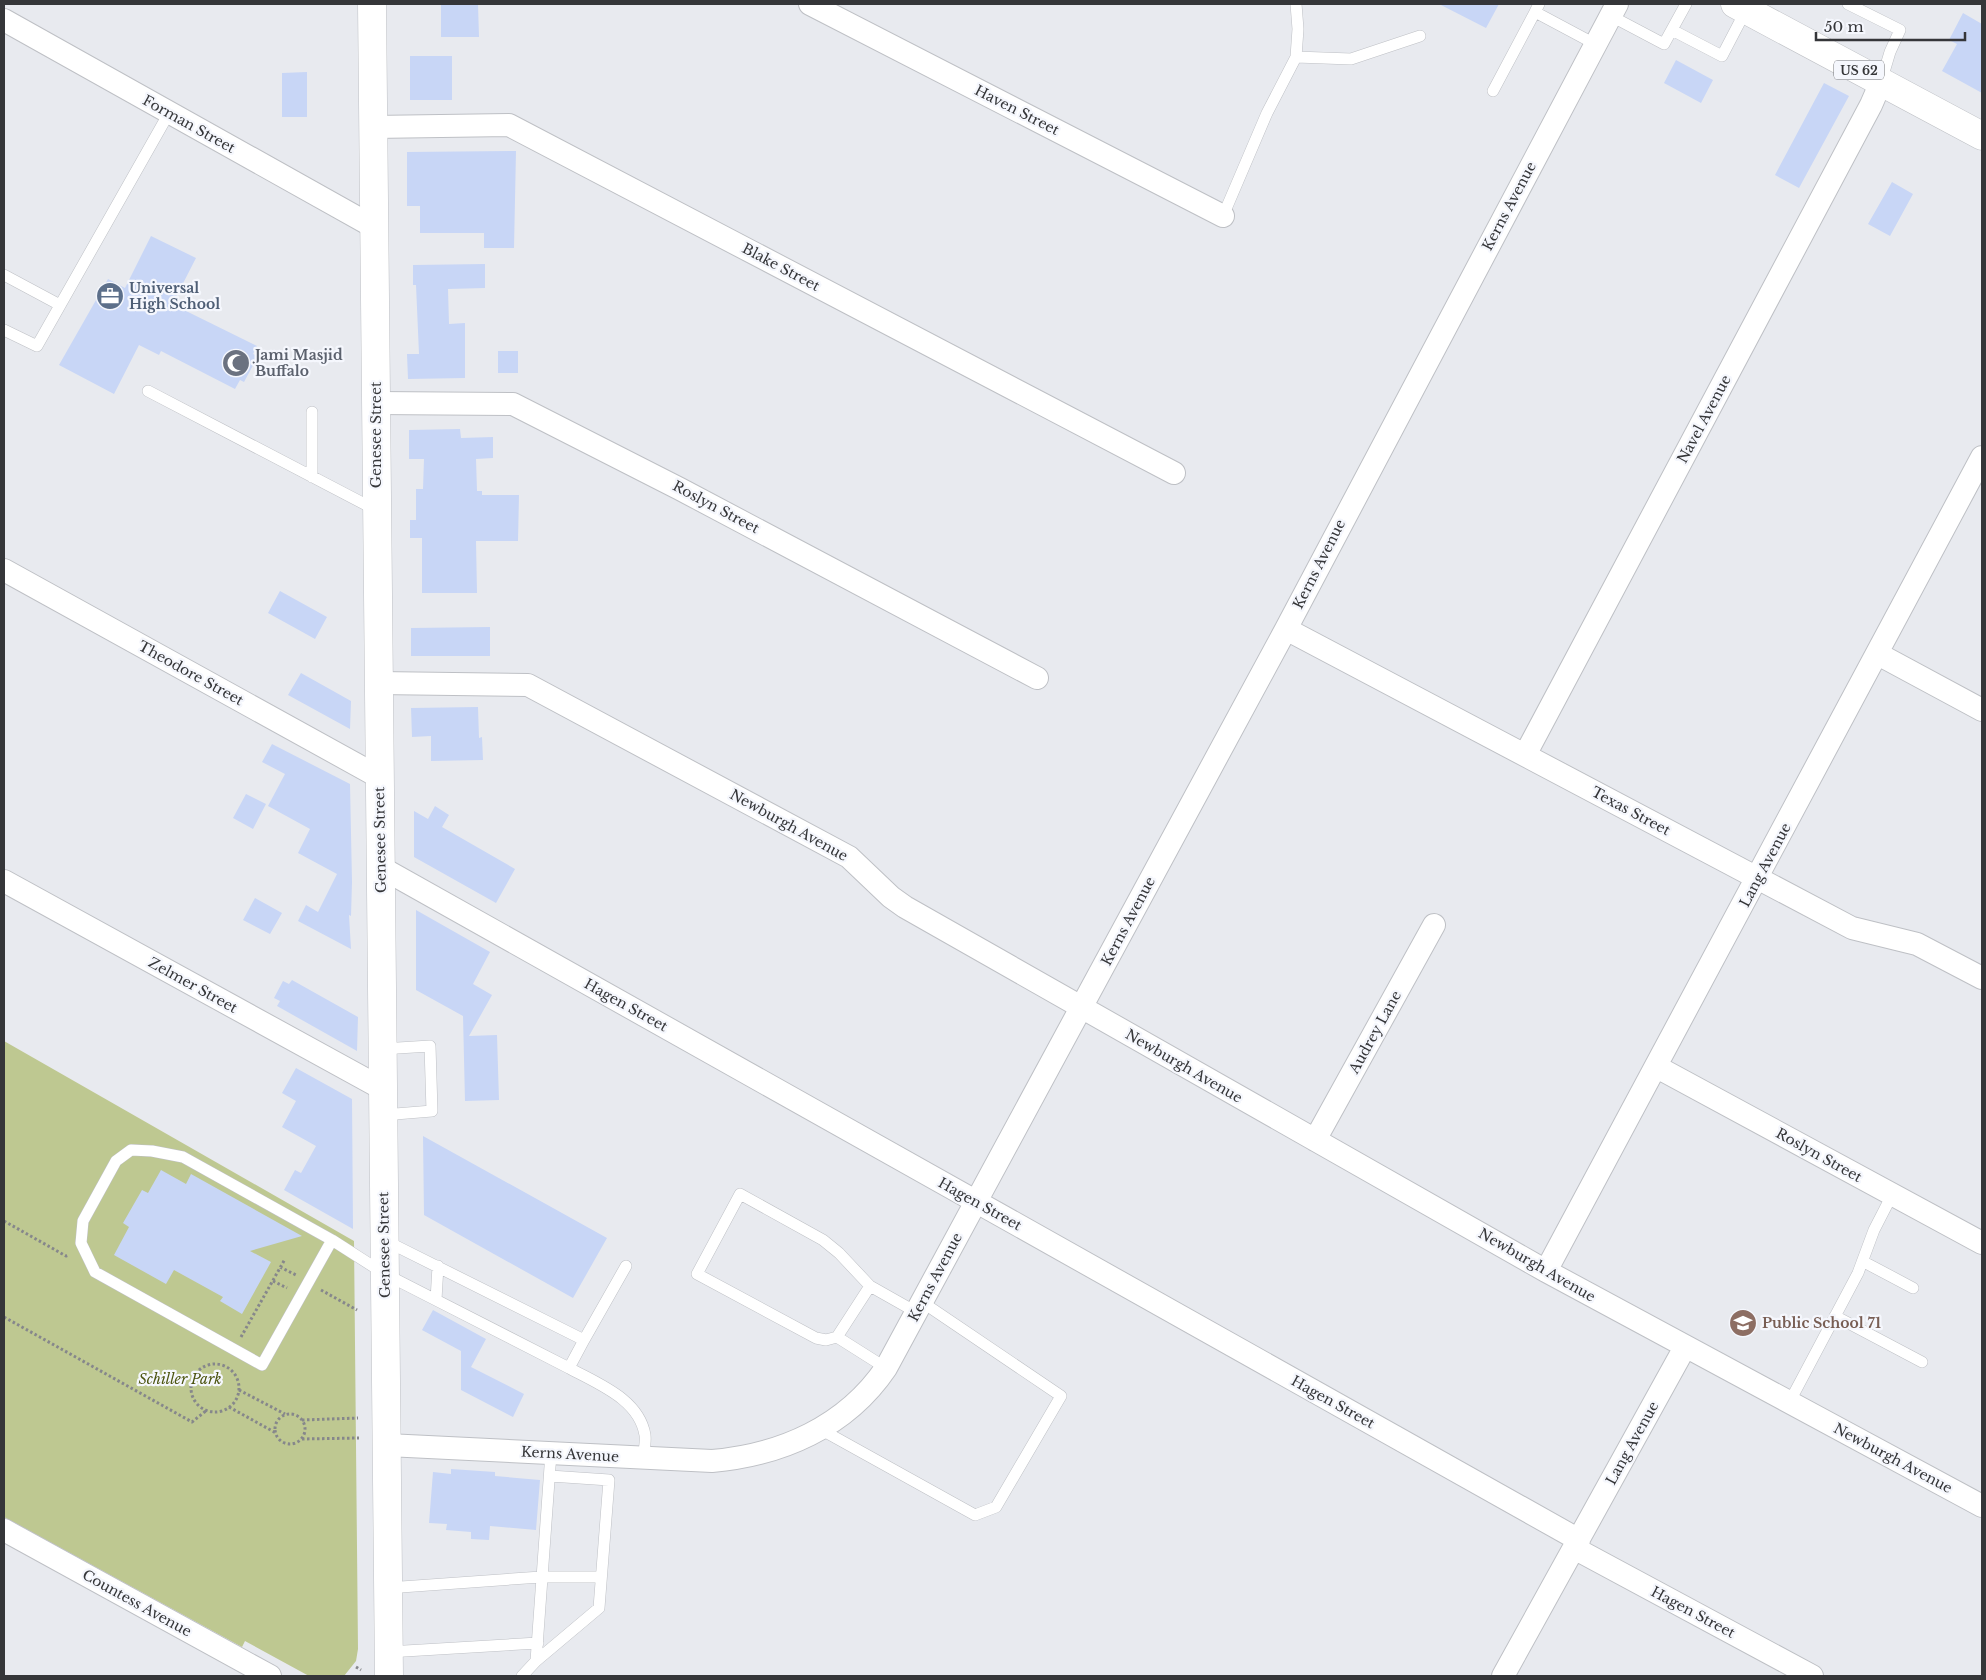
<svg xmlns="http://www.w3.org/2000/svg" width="1986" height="1680" font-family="'Libre Baskerville',serif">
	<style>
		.green { fill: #bec891 }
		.building { fill: #c8d6f6 }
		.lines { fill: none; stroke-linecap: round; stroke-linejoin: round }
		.lane-casing { stroke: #bec0c5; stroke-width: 12 }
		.street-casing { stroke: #bec0c5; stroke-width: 24 }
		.secondary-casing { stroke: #bec0c5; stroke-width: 29 }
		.primary-casing { stroke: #bec0c5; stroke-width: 29 }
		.path { stroke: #86878b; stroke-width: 3; stroke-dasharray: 2.5 2.5; stroke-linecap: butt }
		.lane { stroke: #fff; stroke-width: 11 }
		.street { stroke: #fff; stroke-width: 22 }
		.secondary { stroke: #fff; stroke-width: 28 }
		.primary { stroke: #fff; stroke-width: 28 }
		.labels { text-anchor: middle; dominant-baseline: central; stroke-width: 4.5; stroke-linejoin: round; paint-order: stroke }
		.shield { fill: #f5f7fd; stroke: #6f7074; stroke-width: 1 }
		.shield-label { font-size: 12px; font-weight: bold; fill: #353639 }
		.street-label { font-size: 14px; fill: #353639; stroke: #f5f7fd }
		.service-label { font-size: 14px; font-weight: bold; fill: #4e5e75; stroke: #f5f7fd; text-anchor: start }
		.worship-label { font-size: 14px; font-weight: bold; fill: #5b616d; stroke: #f5f7fd; text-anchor: start }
		.education-label { font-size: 14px; font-weight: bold; fill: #785e54; stroke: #f5f7fd; text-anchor: start }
		.park-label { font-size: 14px; font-style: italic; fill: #4c5410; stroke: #f5f7fd }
	</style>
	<rect width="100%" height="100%" fill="#e8eaef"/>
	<path class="green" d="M4,1041L354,1241L358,1649L356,1661L344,1676H309L245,1641L242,1647L4,1517Z"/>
	<path class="building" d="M441,4H478L479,37H441Z
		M1439,4H1499L1486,28Z
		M1963,13L1982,24V93L1942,71L1957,44L1949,40Z
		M410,56H452V100H410Z
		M1676,60L1713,80L1701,103L1664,83Z
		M307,72V117H282V73Z
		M1824,83L1849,96L1799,188L1775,175Z
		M516,151L514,248H484V233H420V206H407V152Z
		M1892,182L1913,194L1890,236L1868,224Z
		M151,236L196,258L175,299L185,304L182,309L257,346L253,354L258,356L244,382L240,380L235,389L161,351L159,355L139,345L114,394L59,365L108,279L125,288Z
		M485,264V288L448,289L449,324L465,323V378L408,379L407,354H419L416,285H413V265Z
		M498,351H518V373H498Z
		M460,429L461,438L493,437V458L476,459L477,491H482V495H519L518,541H476L477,593H422V538H410V520H416V489H423L424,459H409V430Z
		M280,591L327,617L315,639L268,613Z
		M490,627V656H411V628Z
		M301,673L351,701L350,729L288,695Z
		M478,707L479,738L482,737L483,760L431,761V736L412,737L411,708Z
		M272,744L350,784L352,882L351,916L349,915L351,949L298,921L306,905L318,912L337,874L298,853L310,829L268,806L285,774L262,762Z
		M246,794L266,804L253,829L233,818Z
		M435,806L449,815L442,827L515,869L496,903L414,857V811L428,819Z
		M255,898L282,913L270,934L243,920Z
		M416,910L490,952L473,984L492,995L469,1036L497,1035L499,1100L465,1101L463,1016L416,990Z
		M292,980L358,1017L357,1051L277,1006L280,1001L274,998L283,981L289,984Z
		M296,1068L352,1099L353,1229L284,1190L295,1170L301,1173L316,1146L282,1127L296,1101L282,1093Z
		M423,1136L607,1238L573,1298L424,1215Z
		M161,1170L186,1184L191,1174L302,1236L250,1251L271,1262L242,1314L220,1301L223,1297L174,1270L166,1284L114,1255L129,1227L123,1223L142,1190L148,1193Z
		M433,1310L486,1339L471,1367L524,1394L513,1417L461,1390V1351L422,1330Z
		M451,1469L495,1472V1476L540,1480L536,1530L490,1526L489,1540L471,1539V1532L446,1530L447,1524L429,1523L433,1472L451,1474Z"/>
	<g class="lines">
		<g class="lane-casing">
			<path id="lane" d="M1539,4L1535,12L1595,44
				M1848,4L1900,30L1890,52L1881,82
				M1611,16L1664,44L1686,4
				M1672,30L1722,56L1746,10
				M1296,57L1351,59L1420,36
				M1493,91L1535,12
				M1223,216L1267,113L1296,57L1298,29L1296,4
				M4,275L60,305
				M4,330L37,346L169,113
				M148,391L376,510
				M312,412V477
				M382,1049L430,1046L432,1111L383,1115
				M332,1240L262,1365L95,1272L81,1243L83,1221L116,1161L131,1150L152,1151L183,1157L332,1240L385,1274L569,1368L584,1340
				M386,1241L584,1340L626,1266
				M1864,1262L1913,1288
				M870,1286L837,1337L826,1340L816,1338L697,1274L740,1194L823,1240L839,1253L870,1286L916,1312
				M436,1300L438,1266
				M1835,1316L1922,1362
				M837,1337L886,1368
				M569,1368C598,1384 639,1399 645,1435C646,1442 644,1451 643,1458
				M1789,1403L1858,1273L1874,1230L1892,1195
				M820,1429L975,1515L996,1507L1061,1396L922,1302
				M387,1588L541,1577H601
				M388,1652L538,1643
				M536,1661L599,1608L609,1480L550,1476
				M522,1676L536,1661L551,1453"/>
		</g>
		<g class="street-casing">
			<path id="street" d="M810,4L1223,216
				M4,20L374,227
				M373,127L509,125L1174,473
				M376,403L513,404L680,489L1037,678
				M4,570L379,777
				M1286,629L1852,928L1917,944L1982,978
				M1878,654L1982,710
				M378,683L528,685L849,857L891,897L905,907L1546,1271L1982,1506
				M1525,755L1871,105L1881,82
				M380,867L1579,1540
				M4,881L383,1089
				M1657,1067L1982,1243
				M1315,1140L1434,925
				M1546,1271L1982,457
				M387,1445L712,1461C781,1455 846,1427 886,1368L1286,629L1617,4
				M4,1530L270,1676
				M1574,1548L1812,1676
				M1503,1676L1685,1347"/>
		</g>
		<g class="secondary-casing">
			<path id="secondary" d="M372,4L389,1676"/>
		</g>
		<g class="primary-casing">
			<path id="primary" d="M1735,4L1982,136"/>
		</g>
		<path class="path" d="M4,1221L66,1256L69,1255
			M280,1267L296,1275
			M273,1281L287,1288
			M321,1290L357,1310
			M4,1317L192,1422L207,1410
			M241,1337L285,1259
			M191 1388a24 24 0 1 1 48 0a24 24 0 1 1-48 0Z
			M239,1390L285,1414
			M229,1407L276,1433
			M275 1429a15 15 0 1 1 30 0a15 15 0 1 1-30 0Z
			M302,1420L358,1418
			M302,1439L359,1438
			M356,1667L361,1670"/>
		<use href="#lane" class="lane"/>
		<use href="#street" class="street"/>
		<use href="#secondary" class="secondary"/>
		<use href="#primary" class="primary"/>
	</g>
	<defs>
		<g id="office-disc" transform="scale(1.4375)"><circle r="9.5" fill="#5c6f8a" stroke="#f5f7fd"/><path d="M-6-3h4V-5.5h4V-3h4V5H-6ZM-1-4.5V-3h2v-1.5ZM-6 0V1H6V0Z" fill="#fff"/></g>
		<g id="mosque-disc" transform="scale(1.4375)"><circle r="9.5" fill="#6b7280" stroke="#f5f7fd"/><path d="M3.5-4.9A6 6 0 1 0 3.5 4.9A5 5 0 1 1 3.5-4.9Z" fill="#fff"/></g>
		<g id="school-disc" transform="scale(1.4375)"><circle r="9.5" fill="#8d6e63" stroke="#f5f7fd"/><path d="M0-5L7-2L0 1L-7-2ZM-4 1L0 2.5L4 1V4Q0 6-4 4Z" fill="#fff"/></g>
	</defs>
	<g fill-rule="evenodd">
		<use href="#office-disc" x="110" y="296"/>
		<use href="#mosque-disc" x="236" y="363"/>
		<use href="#school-disc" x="1743" y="1323"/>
	</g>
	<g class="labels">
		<rect class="shield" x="1834" y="60.5" width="50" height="19" rx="4"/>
		<g class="shield-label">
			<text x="1859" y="70">US 62</text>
		</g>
		<g class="street-label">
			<text transform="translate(1017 110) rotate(27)">Haven Street</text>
			<text transform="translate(189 124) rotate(29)">Forman Street</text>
			<text transform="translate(1509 206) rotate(-62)">Kerns Avenue</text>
			<text transform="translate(781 267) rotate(28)">Blake Street</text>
			<text transform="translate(1704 419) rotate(-62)">Navel Avenue</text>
			<text transform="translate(376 435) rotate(-90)">Genesee Street</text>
			<text transform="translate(716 507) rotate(28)">Roslyn Street</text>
			<text transform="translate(1319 564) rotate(-63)">Kerns Avenue</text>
			<text transform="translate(191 673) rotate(29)">Theodore Street</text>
			<text transform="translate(1631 811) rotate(28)">Texas Street</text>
			<text transform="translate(789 825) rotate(29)">Newburgh Avenue</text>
			<text transform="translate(380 840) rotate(-91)">Genesee Street</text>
			<text transform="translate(1765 865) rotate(-62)">Lang Avenue</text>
			<text transform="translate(1128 921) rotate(-62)">Kerns Avenue</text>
			<text transform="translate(193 985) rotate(29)">Zelmer Street</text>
			<text transform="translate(626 1005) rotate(29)">Hagen Street</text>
			<text transform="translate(1375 1032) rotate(-61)">Audrey Lane</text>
			<text transform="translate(1184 1066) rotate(30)">Newburgh Avenue</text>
			<text transform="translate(1819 1155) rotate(29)">Roslyn Street</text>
			<text transform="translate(980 1204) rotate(29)">Hagen Street</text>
			<text transform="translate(384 1245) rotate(-91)">Genesee Street</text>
			<text transform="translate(1537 1265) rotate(30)">Newburgh Avenue</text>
			<text transform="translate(935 1277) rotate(-62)">Kerns Avenue</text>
			<text transform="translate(1333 1402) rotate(29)">Hagen Street</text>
			<text transform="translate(1632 1443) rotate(-61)">Lang Avenue</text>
			<text transform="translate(570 1454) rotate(3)">Kerns Avenue</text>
			<text transform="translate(1893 1458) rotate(28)">Newburgh Avenue</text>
			<text transform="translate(137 1603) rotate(29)">Countess Avenue</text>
			<text transform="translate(1693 1612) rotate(28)">Hagen Street</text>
		</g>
		<g class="service-label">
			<text x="129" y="288">Universal<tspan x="129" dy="16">High School</tspan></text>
		</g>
		<g class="worship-label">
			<text x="255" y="355">Jami Masjid<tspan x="255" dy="16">Buffalo</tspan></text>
		</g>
		<g class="education-label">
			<text x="1762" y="1323">Public School 71</text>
		</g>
		<g class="park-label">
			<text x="180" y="1379">Schiller Park</text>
		</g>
	</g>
	<rect width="1986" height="1680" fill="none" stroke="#353639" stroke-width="10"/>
	<path d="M1816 32v8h149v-8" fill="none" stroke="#353639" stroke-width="2.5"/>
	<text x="1824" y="32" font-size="15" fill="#353639" stroke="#f5f7fd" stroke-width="4" paint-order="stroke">50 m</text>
</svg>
